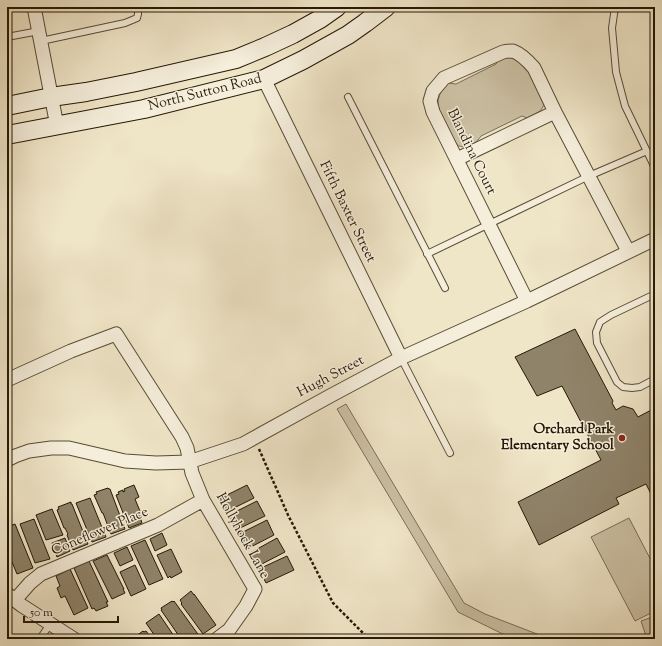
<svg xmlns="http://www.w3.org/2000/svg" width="662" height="646" font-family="'Sorts Mill Goudy',serif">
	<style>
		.green { fill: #cdc2a6; stroke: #7a6e56 }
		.building { fill: #8f836a; stroke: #261905 }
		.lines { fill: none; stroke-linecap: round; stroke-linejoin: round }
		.service-casing { stroke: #584c36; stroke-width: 8 }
		.minor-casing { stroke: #584c36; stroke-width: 15 }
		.secondary-casing { stroke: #261905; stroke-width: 20 }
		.path { stroke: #261905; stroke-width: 2.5; stroke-dasharray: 3 2; stroke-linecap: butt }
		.service { stroke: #f5eedb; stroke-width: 6 }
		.minor { stroke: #f5eedb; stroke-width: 13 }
		.secondary { stroke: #f5eedb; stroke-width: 18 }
		.poi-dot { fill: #8f2418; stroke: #f5eedb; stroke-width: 1.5 }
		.labels { text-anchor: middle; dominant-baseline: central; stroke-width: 3; stroke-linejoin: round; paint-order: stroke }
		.street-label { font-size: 14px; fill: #261905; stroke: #f5eedb }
		.poi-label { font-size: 14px; font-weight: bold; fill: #261905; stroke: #f5eedb; text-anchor: end }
	</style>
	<rect width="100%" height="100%" fill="#efe5c7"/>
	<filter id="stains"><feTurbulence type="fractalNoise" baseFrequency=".005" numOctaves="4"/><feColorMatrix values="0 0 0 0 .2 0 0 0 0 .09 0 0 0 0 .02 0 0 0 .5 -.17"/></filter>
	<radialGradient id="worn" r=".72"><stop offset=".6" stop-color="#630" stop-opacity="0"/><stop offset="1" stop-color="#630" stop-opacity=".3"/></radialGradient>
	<path class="green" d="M511,57C528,61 537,87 544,102C544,112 534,114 527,118L522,116L481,136C476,144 466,150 457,145C453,138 450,132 446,125C437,108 433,97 449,83L456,84L496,64C499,57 505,58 511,57Z
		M346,404L464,603L485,614L550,639H513L458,612L337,409Z
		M629,518L655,568V611L635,621L591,537Z
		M655,616V639H647L641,621Z"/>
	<path class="building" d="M575,329L613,401L612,403L616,410L623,406L633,409L638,417L655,408V502L646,484L616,498L619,504L539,545L518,502L601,460L562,386L537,396L515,357Z
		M134,485L139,497L135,499L142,516L140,517L142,523L129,528L116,495L119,494L118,492L123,490V492L125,491L124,489Z
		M247,485L254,498L226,512L219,499Z
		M108,488L109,489H110L125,529L111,534L103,513H102L94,495L97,494L96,492Z
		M90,498L106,537L92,542L76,503Z
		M257,501L265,516L236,530L229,515Z
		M71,502V504H72L88,544L73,550L67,535L68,534L65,528H64L57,510L59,509L58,507Z
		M52,509L63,535L46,540L36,515Z
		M34,519L50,559L35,563L20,524Z
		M267,520L274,535L247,549L239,534Z
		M15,524L33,568L17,574L7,550V527Z
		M162,533L167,545L155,551L150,539Z
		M65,538L70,551L57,557L52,543Z
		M277,538L285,552L258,566L250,553Z
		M145,540L163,579L149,585L131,546Z
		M127,547L133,560L120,566L114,553Z
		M171,549L182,572L171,578L170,576L168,578L157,555Z
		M107,555L124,589H123L125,593L112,599L93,561Z
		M287,556L294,570L266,583L259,569Z
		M89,561L108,602H106L108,606L96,611L94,608L92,609L74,568Z
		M135,565L146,589L131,596L120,572Z
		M70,569L88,608L74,615L65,596L61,598L57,588L60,586L56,576Z
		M191,591L194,595V594L216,625L203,634L181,604L182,603L180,600Z
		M172,601L173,602L174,601L200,637L197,639H181L161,610H162L161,608Z
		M159,614L176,639H157L146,623Z
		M143,631L144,632L146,631L152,639H132Z"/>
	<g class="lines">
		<g class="service-casing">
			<path id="service" d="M615,7L612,28L616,72L625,106L655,168
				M7,37L39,31
				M41,41L125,23L137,18L138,14V7
				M348,97L445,288
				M427,254L589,176L647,151
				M655,294L611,315L600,322L596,332L597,343L617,382L623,387L632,388L640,387L655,379
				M401,358L450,453
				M40,639L50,624"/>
		</g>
		<g class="minor-casing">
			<path id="minor" d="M34,7L57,126
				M264,79L401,358
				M457,159L555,112
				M527,301L433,112L430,101L433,91L444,78L503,52C506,51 510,51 513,51C521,54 528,61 534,68L555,112L628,251
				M7,380L71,351L116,334L182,437L187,448L192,473L203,500L255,589L246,606L229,630L217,639
				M7,460L15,456L29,451L51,448H69L125,461L156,463L189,462L243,444L330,396L401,358L527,301L655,239
				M7,594L21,605L74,639
				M15,600L30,583L41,574L158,525L203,500"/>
		</g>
		<g class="secondary-casing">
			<path id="secondary" d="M7,106L51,97L86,92L136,82L236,59L265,47L293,34L320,19L337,7
				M7,135L144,109L264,79L303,60L348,35L365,23L386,7"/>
		</g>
		<path class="path" d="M259,449L288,515L333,603L369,639"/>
		<use href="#service" class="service"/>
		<use href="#minor" class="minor"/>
		<use href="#secondary" class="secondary"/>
	</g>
	<circle class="poi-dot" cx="622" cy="438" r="4"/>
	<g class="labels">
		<g class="street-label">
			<text transform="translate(205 93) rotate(-14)">North Sutton Road</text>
			<text transform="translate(471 152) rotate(64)">Blandina Court</text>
			<text transform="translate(347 212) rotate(64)">Fifth Baxter Street</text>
			<text transform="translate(331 377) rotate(-28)">Hugh Street</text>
			<text transform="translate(100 532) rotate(-23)">Coneflower Place</text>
			<text transform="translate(242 536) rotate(61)">Hollyhock Lane</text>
		</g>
		<g class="poi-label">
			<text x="614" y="430">Orchard Park<tspan x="614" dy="16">Elementary School</tspan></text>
		</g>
	</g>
	<rect width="662" height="646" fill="none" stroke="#efe5c7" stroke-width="24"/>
	<rect x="8" y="8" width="646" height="630" fill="none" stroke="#261905" stroke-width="2"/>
	<rect x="12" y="12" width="638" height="622" fill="none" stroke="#261905"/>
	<path d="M24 616v6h94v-6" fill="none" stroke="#261905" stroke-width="2"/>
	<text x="30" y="616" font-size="12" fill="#261905" stroke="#f5eedb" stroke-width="3" paint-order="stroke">50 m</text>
	<rect width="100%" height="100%" filter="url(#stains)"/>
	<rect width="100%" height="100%" fill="url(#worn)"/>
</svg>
